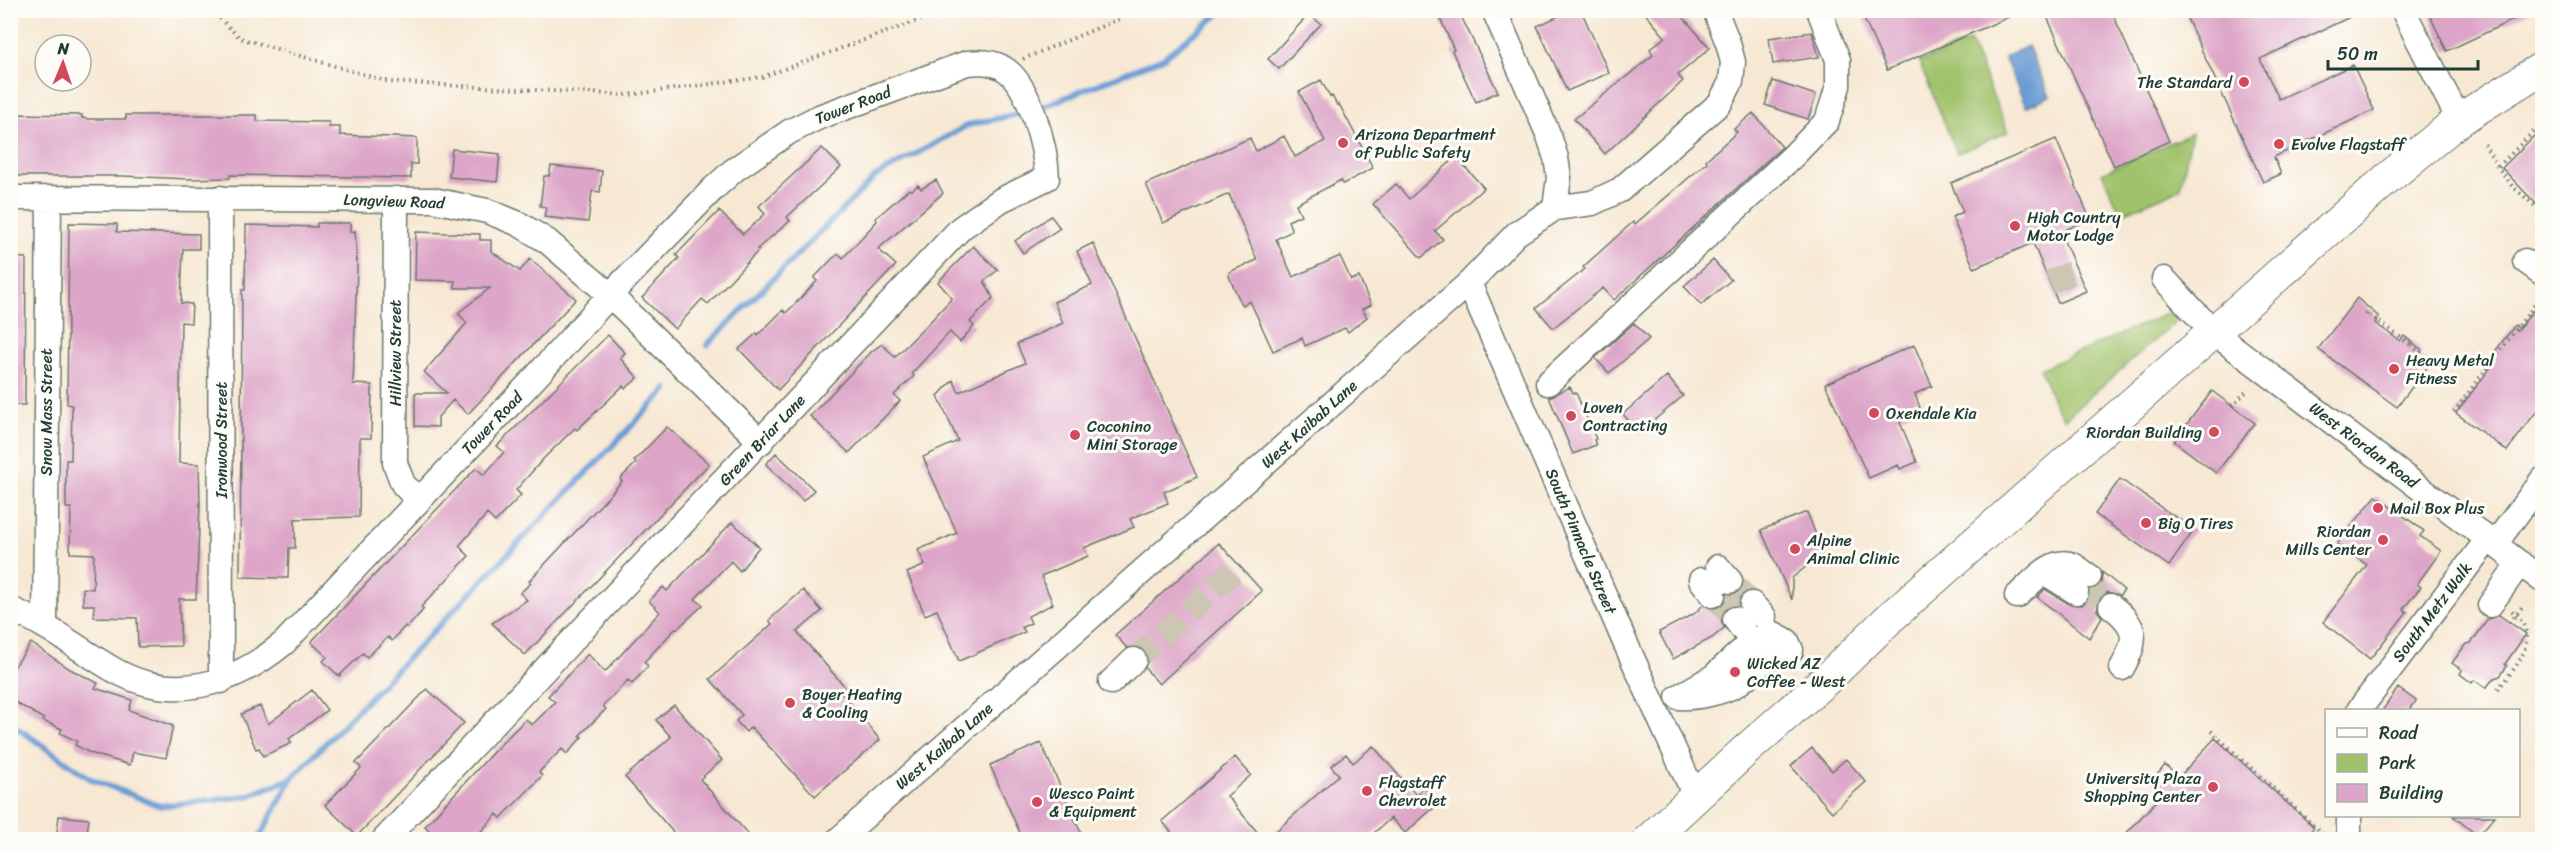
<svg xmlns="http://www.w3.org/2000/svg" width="2553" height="850" font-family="Sriracha,sans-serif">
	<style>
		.green { fill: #a0c26c; stroke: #608050; stroke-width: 1.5 }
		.water { fill: #6b9cd5; stroke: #456c84; stroke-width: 1.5 }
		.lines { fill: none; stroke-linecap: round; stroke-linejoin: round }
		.stream { stroke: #6b9cd5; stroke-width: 6 }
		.building { fill: #dda5c7 }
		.minor-tunnel { stroke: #ccc6b3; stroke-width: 24; stroke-dasharray: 24 12; stroke-linecap: butt }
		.minor-casing { stroke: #6b796c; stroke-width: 27 }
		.major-casing { stroke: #6b796c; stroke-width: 34 }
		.path { stroke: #6b796c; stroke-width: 4; stroke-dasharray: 1.5 4.5; stroke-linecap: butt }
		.minor { stroke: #fff; stroke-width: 24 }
		.major { stroke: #fff; stroke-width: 32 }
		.rail-casing { stroke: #1f3d34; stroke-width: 7 }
		.rail { stroke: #fdfcf7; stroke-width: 4.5; stroke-dasharray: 14; stroke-linecap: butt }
		.poi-dot { fill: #d1495b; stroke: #fdfcf7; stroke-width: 2 }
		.labels { text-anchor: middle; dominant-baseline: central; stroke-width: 6; stroke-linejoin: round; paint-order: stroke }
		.poi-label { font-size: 16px; fill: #1f3d34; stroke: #fdfcf7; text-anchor: start }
		.street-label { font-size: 16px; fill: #1f3d34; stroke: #fdfcf7 }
	</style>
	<rect width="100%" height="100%" fill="#fdfcf7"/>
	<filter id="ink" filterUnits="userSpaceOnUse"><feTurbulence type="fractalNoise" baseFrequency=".0167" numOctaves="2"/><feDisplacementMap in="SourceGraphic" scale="12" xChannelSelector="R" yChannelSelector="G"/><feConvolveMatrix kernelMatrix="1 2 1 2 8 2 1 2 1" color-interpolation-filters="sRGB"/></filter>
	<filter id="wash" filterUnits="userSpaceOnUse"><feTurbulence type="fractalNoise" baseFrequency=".008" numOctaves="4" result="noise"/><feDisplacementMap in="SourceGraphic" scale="24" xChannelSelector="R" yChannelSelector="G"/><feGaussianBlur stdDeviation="1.35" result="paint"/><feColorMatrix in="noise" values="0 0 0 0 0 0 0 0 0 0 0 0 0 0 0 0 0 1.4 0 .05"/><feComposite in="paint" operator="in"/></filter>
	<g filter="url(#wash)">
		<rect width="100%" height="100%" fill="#f7e8d3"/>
		<path class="green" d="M1970,41L2008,132L1957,153L1919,62Z
			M2192,133L2180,189L2121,214L2102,173Z
			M2171,312L2182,316L2064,419L2054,403L2040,369Z"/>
		<path class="water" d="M2028,46L2050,96L2026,107L2004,57Z"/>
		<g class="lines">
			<path class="stream" d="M1037,109L1163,58L1224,10
				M707,345L876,176L968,125L1027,112
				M10,723L91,779L160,806L248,796L292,778L667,389
				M258,840L292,778"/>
		</g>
		<g id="blocks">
			<path class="building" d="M1441,10H1458L1498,92L1476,102L1452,51L1454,50L1440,18L1444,16Z
				M1572,10H1581L1609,73L1567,91L1537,26Z
				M1642,10H1677L1710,48L1678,75L1683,81L1605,154L1574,119L1653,55L1650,49L1665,37Z
				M1860,10H2025L1887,70Z
				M2044,10H2111L2169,141L2114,166Z
				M2183,10H2365L2260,59L2279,99L2353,65L2374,110L2274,157L2281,174L2263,182Z
				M2443,10H2534L2447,51L2430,16Z
				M1309,14L1321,24L1279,69L1268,59Z
				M1812,32L1819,57L1773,64L1769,38Z
				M1321,80L1330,97L1332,96L1337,105L1339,104L1373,168L1343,184L1341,180L1296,204L1301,215L1288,221L1292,231L1276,239L1293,277L1340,256L1351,280L1359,277L1371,305L1362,309L1367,317L1348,332L1345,328L1305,346L1302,338L1273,351L1250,301L1243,305L1240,301L1229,276V272L1257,260L1229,194L1163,223L1146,184L1250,138L1256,151L1284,136L1295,157L1325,141L1299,92Z
				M1773,81L1816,95L1808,119L1765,105Z
				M1753,113L1782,147L1614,300L1603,288L1553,328L1536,308L1585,269L1583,267L1633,222L1635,224L1707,162L1706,160L1737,132L1734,129Z
				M11,114L82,115V118L89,119H126V115H257V121L329,122V127H340V135L417,138V164H411V178L230,175V178L188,179L122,176H10Z
				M2542,128V210L2502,168Z
				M2056,139L2090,219L2060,232L2086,291L2058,303L2033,243L1974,268L1952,217L1963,212L1951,183Z
				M822,148L841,167L787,217L790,221L757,249L759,250L708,304L702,299L675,329L642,298L679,258L676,255L719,211L743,234L765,214L759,206Z
				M452,149L500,154L497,182L449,177Z
				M1456,157L1484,188L1435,231L1443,239L1421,258L1373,204L1396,184L1409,199Z
				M551,166L602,171L600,192L592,191L588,222L544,217L546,207L540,206L544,176H549Z
				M936,180L943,193L878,249L896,265L778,390L739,349L757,333L758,335L783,310L786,313L817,281L814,278L832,259L839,254L843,258L877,221L876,218L909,189L911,191L918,185L921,189Z
				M1051,216L1060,228L1023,253L1015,241Z
				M69,223L117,224V232L199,234V249H183L181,303L192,304L191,323L181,322L179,463L199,464L200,504L196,599H179L181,646L138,647L137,618L94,617V605H83V588L93,589L94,554L70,553L71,508H66V460H71L72,405L67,404Z
				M317,223H350V232L355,231L357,267L353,384L372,385L371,438H360L359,517L295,519V548H289L288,578L240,577L242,290H245L246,225L317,227Z
				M416,232L480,234V240H491V251L520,271L530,259L576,299L468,414L453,400L438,417V427L415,426V393H447L424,372L467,323L458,313L490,288H455V281L415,280Z
				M1093,243L1197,477L1164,492L1168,503L1130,519L1134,527L1084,548L1088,556L1041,576L1053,604L1028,616L1031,623L1022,627L1025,632L959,661L937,610L925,615L907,573L925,565L918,550L957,533L923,457L958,441L938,396L953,380L959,392L1025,363L1017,344L1063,323L1054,302L1092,285L1077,251Z
				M973,246L998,270L984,281L993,298L970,322L974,326L960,342L950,332L912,373L914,376L894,395L900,401L849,453L810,416L872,351L882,344L895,357L927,325L952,298L938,282Z
				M10,257L26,258L25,405H10Z
				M1713,260L1731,280L1701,305L1684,286Z
				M2357,298L2379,317L2375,323L2400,341L2404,336L2422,350L2417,356L2429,365L2397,407L2318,349Z
				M2542,299V404L2507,451L2456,413L2495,362L2490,358L2515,325L2519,329Z
				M1634,323L1649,339L1609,373L1595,358Z
				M608,335L625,353L620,358L638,378L625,389L623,386L577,430L575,428L544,458L516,490L521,495L495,522L487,514L459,546L469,556L421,607L424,609L407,628L405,626L392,641L388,637L367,657L363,653L339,676L323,661L327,657L311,642L476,468L484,475L504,452L497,446Z
				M1914,345L1932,386L1915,394L1920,408L1898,418L1917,462L1900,469L1898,465L1869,478L1825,384Z
				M1667,376L1683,396L1639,433L1623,414Z
				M1570,387L1573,393H1576L1596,439L1594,440L1596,445L1573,454L1549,397Z
				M2212,391L2255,423L2216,473L2174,441Z
				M667,427L709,464L525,655L492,623L527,600L520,593L531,583L529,581L609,496L622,481L620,479L636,463L634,461Z
				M776,453L814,490L803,501L766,464Z
				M2120,479L2194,530L2169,566L2095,514Z
				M2376,496L2424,531L2420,536L2441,551L2417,584L2421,587L2403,609L2407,612L2370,659L2323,622L2367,565L2337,544Z
				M1807,512L1823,553L1792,578V600L1761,530Z
				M732,522L759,547L740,571L731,561L695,599L703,605L677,629L676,628L644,662L648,666L632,684L628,680L603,706L606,709L580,735L582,737L567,754L562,749L539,772L542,776L501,818L497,814L473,840H438L425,826L497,748L526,719L532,725L555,702L548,696L588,654L605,672L660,612L649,601L663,587L667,591Z
				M1219,543L1262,591L1159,684L1145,668L1148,657L1145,651L1137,646L1127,648L1115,635Z
				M2102,572L2124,590L2120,595L2107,592L2100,597L2097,610L2102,617L2089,638L2037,597L2045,589L2069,604L2082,605L2088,599L2090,590L2101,583Z
				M1744,581L1752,590L1742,594L1738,605L1727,607L1722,613L1721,620L1724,628L1712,638L1673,659L1659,632L1694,614L1703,605L1715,609L1721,606L1727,595L1739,592Z
				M803,590L822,611L797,632L846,688L841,692L880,740L815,796L751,727L746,732L736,721L742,715L710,679L772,624L769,620Z
				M2499,615L2526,634L2505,664L2507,666L2500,676L2494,678L2486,688L2474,680L2472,683L2460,674L2462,670L2452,663L2466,644L2471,643L2488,619Z
				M31,643L70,669L98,683L95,688L132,700L129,710L173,726L166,758L133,752L130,765L90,753L75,745L77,741L60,733L62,729L43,721L44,719L10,699V673Z
				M2398,688L2416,701L2409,711H2382Z
				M427,689L464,723L357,836L325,805L361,768L356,763Z
				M312,690L327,710L289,739L292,743L263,756L259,748L256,749L241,714L260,706L268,724Z
				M674,705L722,760L700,779L753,840H680L625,777L671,737L656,720Z
				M2215,738L2314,827L2303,840H2120L2163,794L2153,780L2165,765L2179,777Z
				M1041,743L1084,840H1023L990,765Z
				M1373,746L1416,795L1424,787L1439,803L1405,833L1391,818L1366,840H1266L1339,775L1331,766L1346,754L1353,763Z
				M1812,748L1832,771L1846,759L1866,782L1832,812L1791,766Z
				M1235,757L1251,775L1227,796L1264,840H1178L1162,821Z
				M59,816L89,819L86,840H56Z
				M2453,816H2495L2478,836Z"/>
		</g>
	</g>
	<g filter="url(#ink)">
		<use href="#blocks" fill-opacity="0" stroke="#6b796c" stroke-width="1.5"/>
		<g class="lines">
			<path class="minor-tunnel" d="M2049,282L2077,271
				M1730,581L1752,604
				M2082,584L2111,606
				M1713,595L1735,619
				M1134,660L1241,564
				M909,834L911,840"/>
			<g class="minor-casing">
				<path id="minor" d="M1494,10L1549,136L1556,158L1559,177L1555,208
					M2403,10L2459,120
					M10,198L433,200L487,211L519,224L547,241L610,295L761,442
					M220,198L221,681
					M396,199L395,463L403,484L418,500
					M2525,261L2542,273
					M2164,279L2213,332L2542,580
					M1469,283L1624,640L1696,798
					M1548,383L1791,158L1827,121L1838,86V60L1819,10
					M2495,544L2542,480
					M1718,567L1730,581
					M2043,574L2049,575L2076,592
					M1701,580L1713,595
					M2017,596C2031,584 2052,556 2073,565C2078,568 2084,573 2089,576
					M1752,604L1764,617
					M2490,605L2520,563
					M2111,606C2138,627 2138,639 2122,668
					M10,609C48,624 79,650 114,670C174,704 234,684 284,643L532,381L610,295L714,188L734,170L789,132L819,117L967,63C979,62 992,61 1003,68C1030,83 1046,150 1047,178L1001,200L961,228L384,840
					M1735,619L1744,631
					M45,625L49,198
					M1772,633L1787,641L1791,650C1763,654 1759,669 1737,684C1723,693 1695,698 1678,697L1713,677L1750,643Z
					M1111,682L1134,660
					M2359,710L2488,539
					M2349,816V840
					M838,840L1469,283L1516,234L1555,208L1592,203L1620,190L1720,103L1731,82L1733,62L1728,43L1715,10"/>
			</g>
			<g class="major-casing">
				<path id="major" d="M1649,840L1746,750L1830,676L1893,615L2388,178L2459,120L2542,68"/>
			</g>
			<path class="path" d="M211,10L240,38L389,82L628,95L762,77L947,10
				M1023,59L1141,10
				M2539,108L2542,112
				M2542,123L2498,167L2512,186L2542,212
				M2484,144L2498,167
				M2366,315L2367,313L2411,345L2409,347
				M2411,345L2432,362
				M2232,406L2246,392
				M2454,412L2542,295
				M2510,623L2524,604
				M2498,689C2517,665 2544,638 2511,610
				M2211,731L2328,839"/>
			<use href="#minor" class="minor"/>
			<use href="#major" class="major"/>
			<g class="rail-casing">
				<path id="rail" d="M511,10H623"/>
			</g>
			<use href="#rail" class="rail"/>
		</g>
	</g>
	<g class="poi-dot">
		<circle cx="2244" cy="82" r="6"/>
		<circle cx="1343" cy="143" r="6"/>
		<circle cx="2279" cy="144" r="6"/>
		<circle cx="2015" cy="226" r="6"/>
		<circle cx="2394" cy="369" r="6"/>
		<circle cx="1874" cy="413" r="6"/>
		<circle cx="1571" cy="416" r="6"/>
		<circle cx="2214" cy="432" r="6"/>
		<circle cx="1075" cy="435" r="6"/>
		<circle cx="2378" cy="508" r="6"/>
		<circle cx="2146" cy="523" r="6"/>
		<circle cx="2383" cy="540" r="6"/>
		<circle cx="1795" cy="549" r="6"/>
		<circle cx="1735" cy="672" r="6"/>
		<circle cx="790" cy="703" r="6"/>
		<circle cx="2213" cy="787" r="6"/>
		<circle cx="1367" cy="791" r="6"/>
		<circle cx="1037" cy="802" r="6"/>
	</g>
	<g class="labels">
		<g class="poi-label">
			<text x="2232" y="82" text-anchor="end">The Standard</text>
			<text x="1355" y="134">Arizona Department<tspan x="1355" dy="18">of Public Safety</tspan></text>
			<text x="2291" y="144">Evolve Flagstaff</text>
			<text x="2027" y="217">High Country<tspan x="2027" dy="18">Motor Lodge</tspan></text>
			<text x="2406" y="360">Heavy Metal<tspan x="2406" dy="18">Fitness</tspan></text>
			<text x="1583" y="407">Loven<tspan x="1583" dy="18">Contracting</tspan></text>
			<text x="1886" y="413">Oxendale Kia</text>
			<text x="1087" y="426">Coconino<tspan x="1087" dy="18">Mini Storage</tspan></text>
			<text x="2202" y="432" text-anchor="end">Riordan Building</text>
			<text x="2390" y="508">Mail Box Plus</text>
			<text x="2158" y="523">Big O Tires</text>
			<text x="2371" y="531" text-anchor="end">Riordan<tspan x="2371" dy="18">Mills Center</tspan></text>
			<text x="1807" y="540">Alpine<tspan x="1807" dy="18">Animal Clinic</tspan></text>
			<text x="1747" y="663">Wicked AZ<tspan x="1747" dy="18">Coffee - West</tspan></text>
			<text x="802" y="694">Boyer Heating<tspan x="802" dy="18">&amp; Cooling</tspan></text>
			<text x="2201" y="778" text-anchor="end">University Plaza<tspan x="2201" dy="18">Shopping Center</tspan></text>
			<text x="1379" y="782">Flagstaff<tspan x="1379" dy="18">Chevrolet</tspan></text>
			<text x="1049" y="793">Wesco Paint<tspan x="1049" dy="18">&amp; Equipment</tspan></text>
		</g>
		<g class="street-label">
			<text transform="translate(853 105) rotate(-21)">Tower Road</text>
			<text transform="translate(394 201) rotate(2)">Longview Road</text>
			<text transform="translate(395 353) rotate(-90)">Hillview Street</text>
			<text transform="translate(46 412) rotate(-90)">Snow Mass Street</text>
			<text transform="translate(492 423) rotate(-46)">Tower Road</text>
			<text transform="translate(1309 424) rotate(-42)">West Kaibab Lane</text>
			<text transform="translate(221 440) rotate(-90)">Ironwood Street</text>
			<text transform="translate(762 440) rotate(-47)">Green Briar Lane</text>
			<text transform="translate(2364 445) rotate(37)">West Riordan Road</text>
			<text transform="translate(1581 541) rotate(67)">South Pinnacle Street</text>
			<text transform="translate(2432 612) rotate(-53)">South Metz Walk</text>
			<text transform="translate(944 746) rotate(-41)">West Kaibab Lane</text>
		</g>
	</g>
	<rect width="2553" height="850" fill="none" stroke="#fdfcf7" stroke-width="36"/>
	<rect x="2325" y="709" width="195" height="108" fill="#fdfcf7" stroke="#a4b0a9" stroke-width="1.5"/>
	<rect x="2337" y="728" width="30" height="9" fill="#ffffff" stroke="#a4b0a9" stroke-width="1.5"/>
	<text x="2379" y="739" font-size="18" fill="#1f3d34">Road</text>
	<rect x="2337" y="754" width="30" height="18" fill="#a0c26c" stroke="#a4b0a9" stroke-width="1.5"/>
	<text x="2379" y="769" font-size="18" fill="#1f3d34">Park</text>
	<rect x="2337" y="784" width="30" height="18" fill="#dda5c7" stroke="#a4b0a9" stroke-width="1.5"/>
	<text x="2379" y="799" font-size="18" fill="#1f3d34">Building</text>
	<g transform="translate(63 63) rotate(2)"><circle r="28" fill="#fdfcf7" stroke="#a4b0a9" stroke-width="1.5"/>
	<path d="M0-4.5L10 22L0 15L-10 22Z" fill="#d1495b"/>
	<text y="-9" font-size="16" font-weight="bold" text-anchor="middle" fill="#1f3d34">N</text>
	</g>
	<path d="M2328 60v9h150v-9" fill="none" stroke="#1f3d34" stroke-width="3"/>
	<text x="2337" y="60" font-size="18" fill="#1f3d34" stroke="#fdfcf7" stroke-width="4.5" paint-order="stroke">50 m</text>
</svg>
